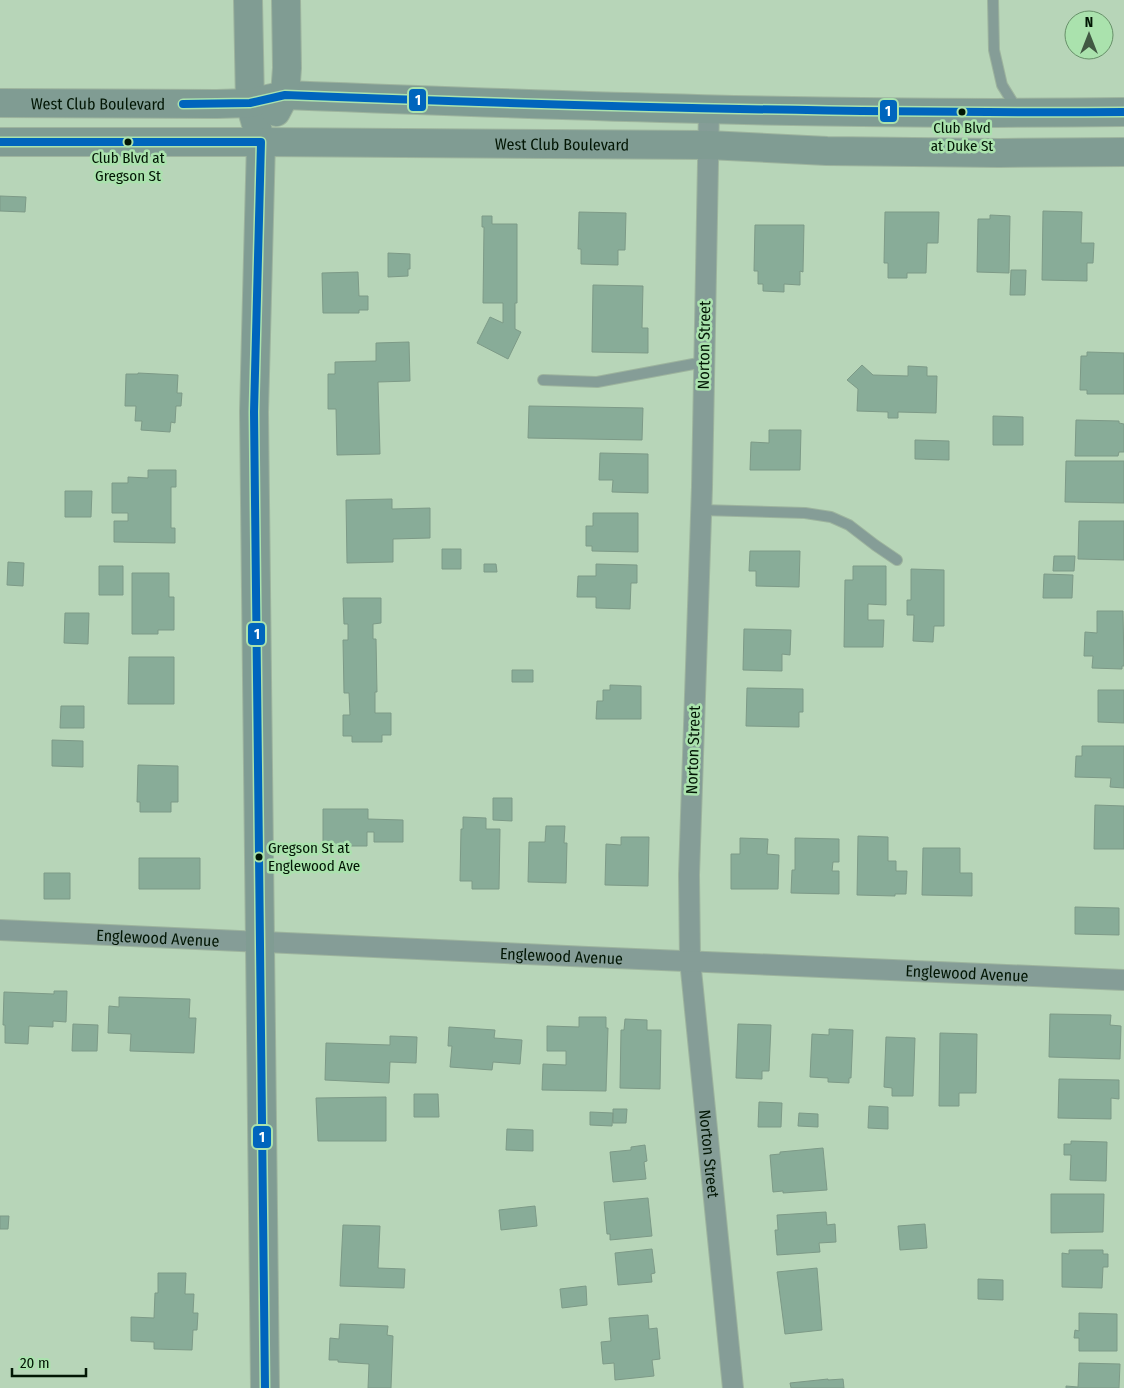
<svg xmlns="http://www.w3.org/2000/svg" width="1124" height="1388" font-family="'Fira Sans Condensed',sans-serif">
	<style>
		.building { fill: #88ac98; stroke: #7d9a87 }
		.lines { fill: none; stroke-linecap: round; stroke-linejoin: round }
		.service-casing { stroke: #9db49e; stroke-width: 12 }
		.minor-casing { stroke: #9db49e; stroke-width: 22 }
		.secondary-casing { stroke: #9db49e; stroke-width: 30 }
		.service { stroke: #859d97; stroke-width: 10 }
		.minor { stroke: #859d97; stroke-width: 20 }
		.secondary { stroke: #809c93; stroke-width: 28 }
		.bus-1-casing { stroke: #aae2ad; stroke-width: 11 }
		.bus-1 { stroke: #0065bd; stroke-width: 8 }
		.bus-dot { fill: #021604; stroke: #aae2ad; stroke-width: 2 }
		.labels { text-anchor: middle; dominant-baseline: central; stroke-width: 5; stroke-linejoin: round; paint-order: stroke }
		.bus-label { font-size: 15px; fill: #021604; stroke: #aae2ad }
		.street-label { font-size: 16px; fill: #021604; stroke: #aae2ad }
		.line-badge { stroke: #aae2ad; stroke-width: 2 }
		.badge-label { font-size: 14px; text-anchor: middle; font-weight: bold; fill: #fff }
	</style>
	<rect width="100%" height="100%" fill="#b7d5b8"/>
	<path class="building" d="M0,196L26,197L25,212L0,211Z
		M1043,211L1082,212L1081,243H1094L1093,263H1087V281L1042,280Z
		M579,212L626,213L625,250H618V265L581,264V249H578Z
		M885,212H939L938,243H927L926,273H907V278H888V263H884Z
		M990,215L1010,216L1009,273L977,272L978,219H990Z
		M482,216H492V224H517V303H515V329L521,332L508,359L477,343L490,317L503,323V303H483L484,227H482Z
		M755,225H804L803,272L800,271V285L784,284V292L763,291V284H758V271H754Z
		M388,253L410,254V269H408V276L388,277Z
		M1011,270H1026L1025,295H1010Z
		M358,272L359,296H368V310H359V313H323L322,273Z
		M593,285L643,286L642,328H648V353L592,352Z
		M409,342L410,381L378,382L380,454L337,455L336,409H328V374H335V362L376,361V343Z
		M1087,352L1124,353V394H1087V390H1080L1081,356H1087Z
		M862,365L873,375L908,376V366L927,367V376H937L936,413L898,412V418H888V412L857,411L858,389L847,380Z
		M138,373L178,375L177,393H182L181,406H176L175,423L171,422L170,432L141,430L142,421H135L136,406H125L126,374H138Z
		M529,406L643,408L642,440L528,438Z
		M993,416L1023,417V445H993Z
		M1076,420L1119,421V423L1124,424V452H1119L1118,456H1075Z
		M769,430H801L800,470H750L751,442L769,443Z
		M915,440L949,441V460L915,459Z
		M600,453L648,454V493L612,492L613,480H599Z
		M1066,461H1124V503L1065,502Z
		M148,470H176V487H171V528H175V543L114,542V521H128V513H112V483H128V477L148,478Z
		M65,491H92L91,517H65Z
		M392,499V509L430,508V538L393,539V562L347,563L346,500Z
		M593,513H638V552L592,551V546H586V526H593Z
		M1079,521H1124V560L1078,559Z
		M442,549H461V569H442Z
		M750,551H800L799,587L756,586V571H749Z
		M1054,556H1075L1074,571H1053Z
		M8,562L24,563L23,586L7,585Z
		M484,564H496L497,572H484Z
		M596,564L637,565V583H631L630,609L596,608V597H577L578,576H596Z
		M99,566H123V595H99Z
		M853,566H886V605L868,604V620H884L883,647H844L845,580H853Z
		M911,569L944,570V626H934L933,642L913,641L914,615H907V600H911Z
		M132,573H169V597H174V630H158V634H132Z
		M1044,574L1073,575L1072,598H1043Z
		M343,598H381V623L373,624V639H376L377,692H375V713H391V735H382V742H352V736H343V715H350L349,693H344L343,640H348V624H344Z
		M1097,611H1123L1124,666H1122V669L1092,668L1093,656H1084L1085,632L1097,633Z
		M65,613H89L88,644L64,643Z
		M744,629L791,630L790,655L782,654V671L743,670Z
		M129,657H174V704H128Z
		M512,670H533V682H512Z
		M610,685L641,686V719H596L597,701H603V690H610Z
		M747,688L803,689V712H799V727L746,726Z
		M1098,690H1124V723L1098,722Z
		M61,706H84V728H60Z
		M52,740L83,741V767L52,766Z
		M1082,746H1124V788L1110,787L1111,778L1075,777L1076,756H1082Z
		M138,765L178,766V802H171V812H140V802H137Z
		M493,798H512V821L493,820Z
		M1095,805L1124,806V849H1094Z
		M323,809H368V819L403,820V842H374V832H367V846H323Z
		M463,817L486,818V829H500L499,889H472V881H460L461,829H463Z
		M546,826H565L564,843H567L566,883L528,882L529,842H545Z
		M858,836L888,837V861H896V871H907L906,894H895V896L857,895Z
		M621,837H649L648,886L605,885L606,844L621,845Z
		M740,838L768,839L767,854L779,855L778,889H731V854H740Z
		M795,838L839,839V862H833L832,871H839V894L791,893L792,870H795Z
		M923,848H960V873H972V896L922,895Z
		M139,858H200V889H139Z
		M44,873H70V899H44Z
		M1075,907L1119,908V935L1075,934Z
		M54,991H67L66,1022L53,1021V1027L29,1026L28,1044L5,1043V1025H3L4,992L54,994Z
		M119,997L190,999L189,1018H196L194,1053L130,1051L131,1034L108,1033L109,1006L119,1007Z
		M1050,1014L1111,1015L1110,1025L1121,1026L1120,1059L1049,1057Z
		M579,1017H606V1028H608L606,1091L542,1090L543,1064L566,1065V1051H547V1026L579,1027Z
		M625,1019L647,1020V1030H661L660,1089L620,1088L621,1030H624Z
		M73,1024L98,1025L97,1051H72Z
		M738,1024L771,1025L769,1071H762V1079L736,1078Z
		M449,1027L495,1030L494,1038L522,1040L520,1064L493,1062L492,1070L450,1067L452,1046H448Z
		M829,1029L853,1030L851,1078H849V1083L828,1082V1078L810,1077L812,1034L829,1035Z
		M940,1033L977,1034L976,1093H959V1106H939Z
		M390,1036L417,1037L416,1063L390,1062L389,1083L325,1080L326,1043L390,1045Z
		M886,1037L915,1038L913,1096H892V1088L884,1087Z
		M1059,1079L1119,1080V1099L1111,1098V1119L1058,1118Z
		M414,1094H438L439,1117H414Z
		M386,1097V1141H318L316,1098Z
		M759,1102L782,1103L781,1127H758Z
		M869,1106L888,1107V1129L868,1128Z
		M613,1109H627L626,1123H613Z
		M590,1112L613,1113L612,1126L590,1125Z
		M799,1113L818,1114V1127L798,1126Z
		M507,1129L533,1130V1151L506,1150Z
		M1071,1141L1107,1142L1106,1181L1070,1180L1071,1155H1064V1144H1071Z
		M645,1145L647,1161L644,1162L646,1179L613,1182L610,1152L631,1150V1147Z
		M823,1148L827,1190L783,1193V1191L773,1192L770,1155L780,1154V1152Z
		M1051,1194H1104L1103,1232L1051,1233Z
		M648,1198L652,1236L610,1240V1234H607L604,1202Z
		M535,1206L537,1226L501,1230L499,1210Z
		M826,1212L827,1225L835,1224L836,1242L819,1243L820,1252L777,1255L775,1230H778L777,1215Z
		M0,1216H9L8,1229H0Z
		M925,1224L927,1248L900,1250L898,1226Z
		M343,1225L380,1226L378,1268L405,1269L404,1288L340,1286Z
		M652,1249L655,1273L651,1274L652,1282L618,1285L615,1253Z
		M1069,1250H1103V1254H1108V1267H1103L1102,1288L1062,1287V1253L1069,1254Z
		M817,1268L822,1330L785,1334L777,1272Z
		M158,1273H186L185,1294H194L193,1313H198L197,1330H193L192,1350L154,1349V1342L131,1341V1317L154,1318L155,1293H158Z
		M978,1279L1003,1280V1300L978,1299Z
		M586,1286L587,1305L562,1308L560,1289Z
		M1079,1313L1117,1314V1351H1079V1338H1074L1075,1330L1079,1331Z
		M648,1315L649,1329L657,1328L660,1359L652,1360L654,1376L615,1380L614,1363L603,1364L601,1342L611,1341L609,1318Z
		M340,1324L388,1326L387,1335L393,1336L391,1388H368L369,1364L338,1362V1360H329L330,1338L339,1339Z
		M1079,1363L1120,1364L1119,1388H1066V1386L1078,1387Z
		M828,1379V1380L843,1379L844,1388H791L790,1383Z"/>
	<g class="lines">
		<g class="service-casing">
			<path id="service" d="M993,0L994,50L1002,85L1018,111
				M543,380L597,382L704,362
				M701,510L805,513L831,517L849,525L875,545L897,560"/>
		</g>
		<g class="minor-casing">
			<g id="minor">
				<path id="s1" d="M709,109L702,487L689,875L690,960L733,1388"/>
				<path id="s2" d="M0,930C375,949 749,963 1124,980"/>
			</g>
		</g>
		<g class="secondary-casing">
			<g id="secondary">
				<path d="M248,0L250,103L261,142L254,412L265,1388"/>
				<path id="s3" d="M0,103L217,104L250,103L285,95C564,106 844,116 1124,112"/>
				<path d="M276,112L285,95L287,68L286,0"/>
				<path id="s4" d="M0,142H261L708,145L827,151L999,153L1124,152"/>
			</g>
		</g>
		<use href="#service" class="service"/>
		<use href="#minor" class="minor"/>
		<use href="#secondary" class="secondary"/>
		<g class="bus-1-casing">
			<path id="bus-1" d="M183,104L250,103L285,95C565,106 844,114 1124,112
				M0,142H261L254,412L265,1388"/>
		</g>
		<use href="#bus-1" class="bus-1"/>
	</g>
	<g class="bus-dot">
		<circle cx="962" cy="112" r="4.5"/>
		<circle cx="128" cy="142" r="4.5"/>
		<circle cx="259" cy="857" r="4.5"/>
	</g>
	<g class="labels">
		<g class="bus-label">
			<text x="962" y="128">Club Blvd<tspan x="962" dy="18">at Duke St</tspan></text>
			<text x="128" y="158">Club Blvd at<tspan x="128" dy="18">Gregson St</tspan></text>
			<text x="268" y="848" text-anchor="start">Gregson St at<tspan x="268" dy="18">Englewood Ave</tspan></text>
		</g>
		<g class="street-label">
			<text stroke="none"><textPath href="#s3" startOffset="98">West Club Boulevard</textPath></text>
			<text stroke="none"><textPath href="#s4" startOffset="562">West Club Boulevard</textPath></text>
			<text transform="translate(704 345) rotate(-89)">Norton Street</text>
			<text transform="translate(693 750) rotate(-88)">Norton Street</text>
			<text stroke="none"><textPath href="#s2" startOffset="158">Englewood Avenue</textPath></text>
			<text stroke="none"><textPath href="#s2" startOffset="562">Englewood Avenue</textPath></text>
			<text stroke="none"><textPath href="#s2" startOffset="968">Englewood Avenue</textPath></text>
			<text stroke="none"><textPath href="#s1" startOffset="1046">Norton Street</textPath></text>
		</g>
	</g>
	<g class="line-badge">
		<rect x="408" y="88" width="19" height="24" rx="5" fill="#0065bd"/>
		<rect x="879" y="99" width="19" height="24" rx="5" fill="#0065bd"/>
		<rect x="247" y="622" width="19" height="24" rx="5" fill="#0065bd"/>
		<rect x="252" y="1125" width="20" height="24" rx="5" fill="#0065bd"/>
	</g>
	<g class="badge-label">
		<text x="418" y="105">1</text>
		<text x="888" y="116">1</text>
		<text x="257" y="639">1</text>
		<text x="262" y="1142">1</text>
	</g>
	<g transform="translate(1089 35)"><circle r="24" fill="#aae2ad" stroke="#679069"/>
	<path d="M0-4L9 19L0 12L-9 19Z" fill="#415943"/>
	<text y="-8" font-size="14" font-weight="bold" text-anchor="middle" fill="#021604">N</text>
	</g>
	<path d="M12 1368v8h74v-8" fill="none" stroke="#021604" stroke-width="2.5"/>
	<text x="20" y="1368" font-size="15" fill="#021604" stroke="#aae2ad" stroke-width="4" paint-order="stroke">20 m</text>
</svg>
